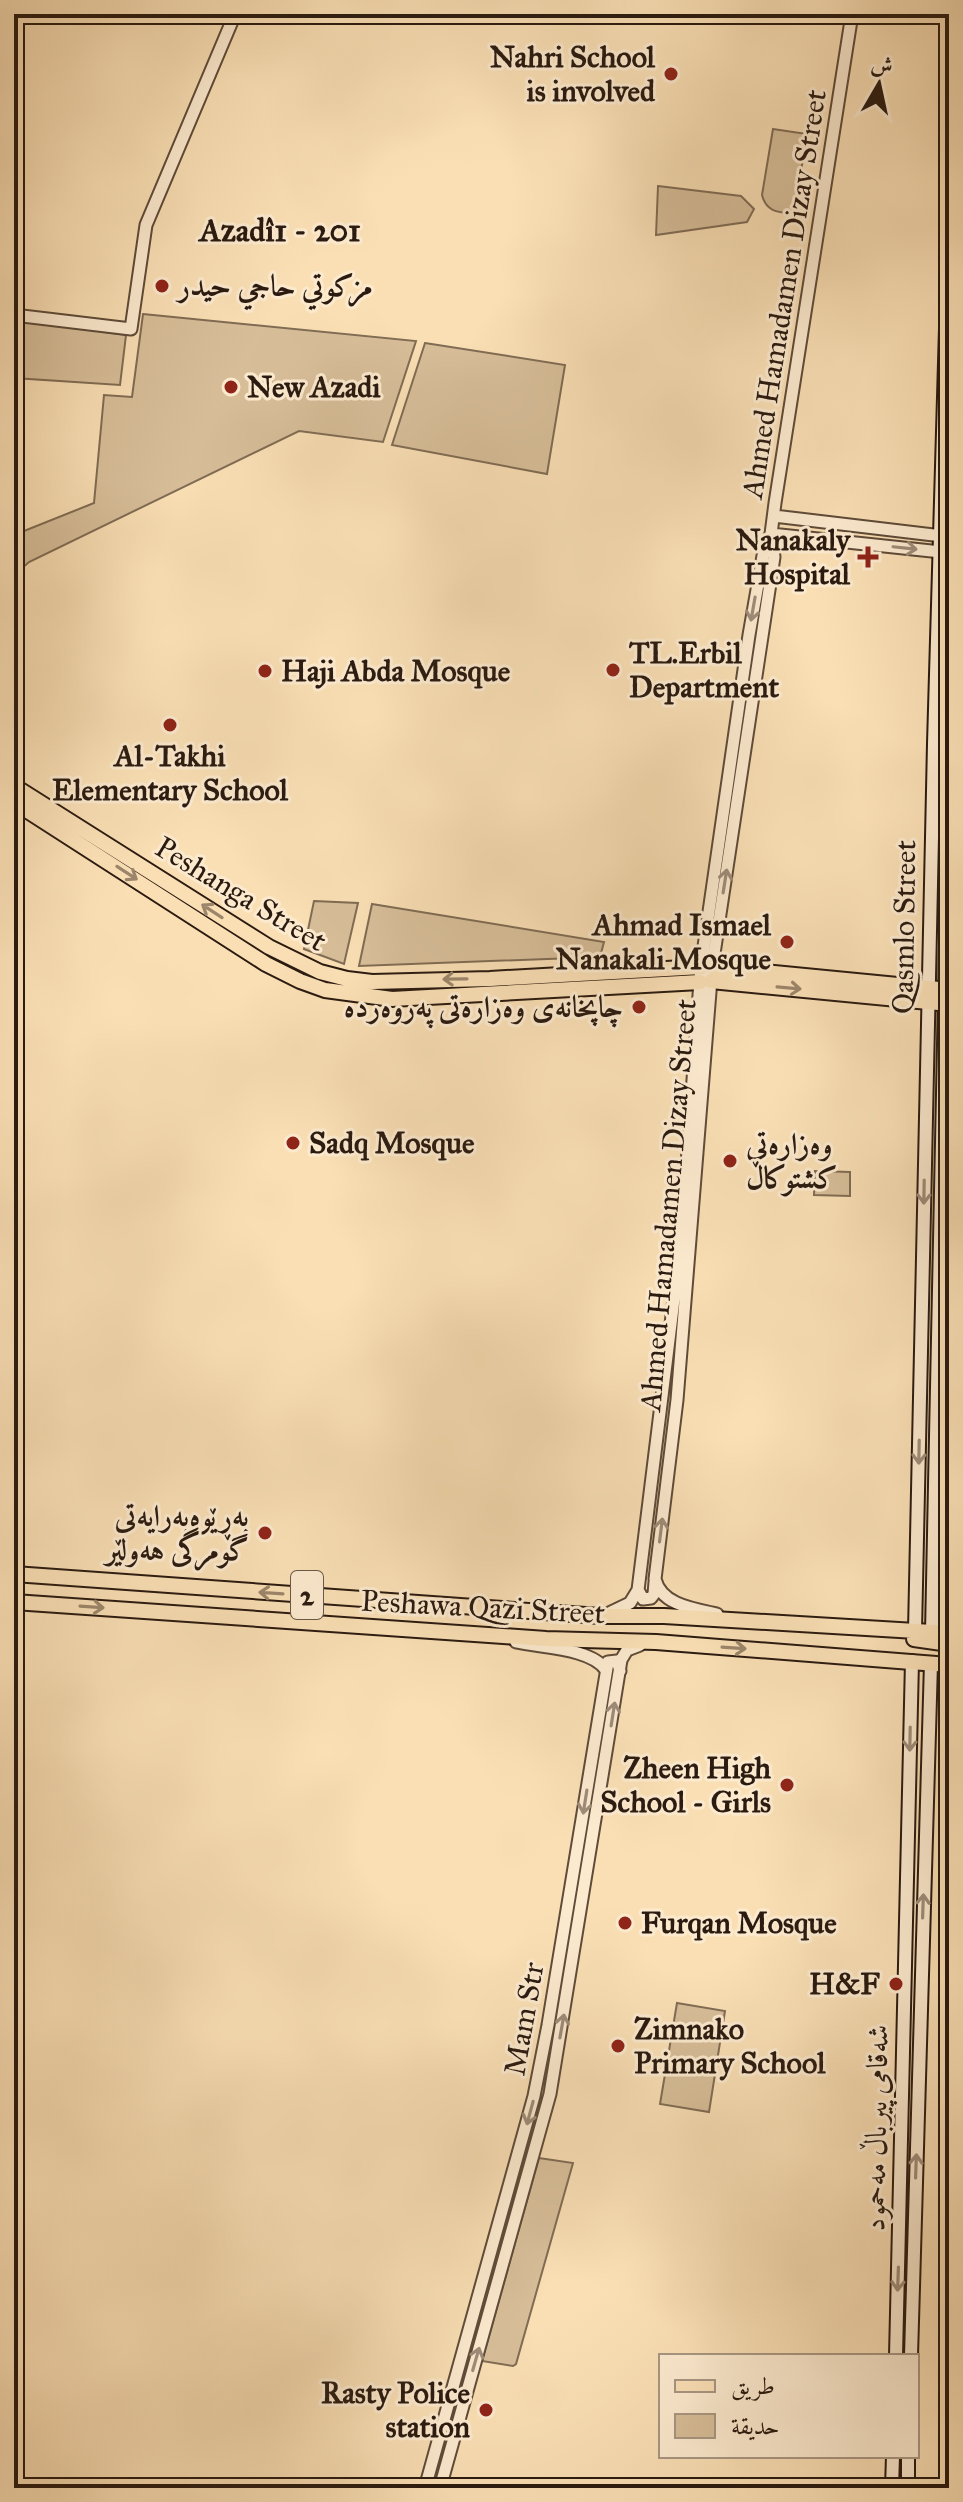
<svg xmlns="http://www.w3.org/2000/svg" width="963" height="2502" font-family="'IM FELL Great Primer',Amiri,serif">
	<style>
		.green { fill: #d7be99; stroke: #806c54; stroke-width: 2 }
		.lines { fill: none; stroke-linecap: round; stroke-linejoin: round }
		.tertiary-casing { stroke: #5e4b39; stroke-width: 15 }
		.secondary-casing { stroke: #2a1a10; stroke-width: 16 }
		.primary-casing { stroke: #2a1a10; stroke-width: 18 }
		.trunk-casing { stroke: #2a1a10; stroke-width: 18 }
		.tertiary { stroke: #fceacf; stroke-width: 11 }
		.secondary { stroke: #fceacf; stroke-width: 12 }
		.primary { stroke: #fadfb5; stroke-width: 14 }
		.trunk { stroke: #fadfb5; stroke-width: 14 }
		.oneway { stroke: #9e8c79 }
		.oneway2 { stroke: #9c866b }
		.poi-dot { fill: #8f2418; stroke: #fceacf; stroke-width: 3 }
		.labels { text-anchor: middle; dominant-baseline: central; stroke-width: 6; stroke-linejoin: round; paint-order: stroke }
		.shield { fill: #fceacf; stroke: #695849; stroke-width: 2 }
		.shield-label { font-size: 28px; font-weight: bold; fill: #2a1a10 }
		.poi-label { font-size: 30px; font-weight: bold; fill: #2a1a10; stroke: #fceacf; text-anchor: end }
		.street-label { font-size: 30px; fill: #2a1a10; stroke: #fceacf }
		.neighbourhood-label { font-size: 32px; font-weight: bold; fill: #2a1a10; stroke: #fceacf }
	</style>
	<rect width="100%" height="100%" fill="#fadfb5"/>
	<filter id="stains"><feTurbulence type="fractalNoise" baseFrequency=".0025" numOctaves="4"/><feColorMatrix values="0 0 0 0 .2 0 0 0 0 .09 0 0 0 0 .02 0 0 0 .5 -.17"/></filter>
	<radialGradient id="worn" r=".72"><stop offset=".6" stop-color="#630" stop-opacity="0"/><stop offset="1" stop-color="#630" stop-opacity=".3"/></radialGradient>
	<path class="green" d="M773,129L807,134L794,214C778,212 766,212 762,195Z
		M658,186L741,196L754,209L747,222L656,235Z
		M143,314L416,341L383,442L299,431L29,562L14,575V535L94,503L104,395L132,397Z
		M14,319L126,335L120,385L14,378Z
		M425,343L565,365L547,474L392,445Z
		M314,901L358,903L344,964L304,949Z
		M372,904L604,942L600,957L359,966Z
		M815,1171L850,1172V1196L814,1195Z
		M677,2003L725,2011L709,2112L660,2104Z
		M539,2158L573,2163L516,2364L513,2366L482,2361Z"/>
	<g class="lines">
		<g class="tertiary-casing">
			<path id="tertiary" d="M14,315L131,329L146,225L235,14
				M774,516L942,536
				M771,534L941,552
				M638,1590L643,1599L651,1598L654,1594L655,1582
				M607,1614L630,1603L638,1590L682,1235L701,967L749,635L764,550L771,534
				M717,1614C694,1609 661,1605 655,1579L677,1400L712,967L774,557L771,534L775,503L852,14
				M516,1642C542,1648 591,1648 606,1670
				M425,2488L534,2096L548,2025L608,1662L617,1661L620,1671
				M440,2488L550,2094L621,1660L627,1650L640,1645"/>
		</g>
		<g class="secondary-casing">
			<path id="secondary" d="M915,1631L934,744L949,224
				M932,1632L949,800
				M896,2356L912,1661
				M911,2356L931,1663
				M892,2488L893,2456
				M908,2488V2456"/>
		</g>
		<g class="primary-casing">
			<path id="primary" d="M14,786L269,947L320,972L347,979L372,982L490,979L701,967
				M14,802L266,964L300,981L325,990L392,999L700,982
				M712,967L949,990
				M711,981L949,1004"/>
		</g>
		<g class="trunk-casing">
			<path id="trunk" d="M14,1574L600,1616H664L949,1633
				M14,1602L546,1639L656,1642L949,1665
				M914,1639L949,1644"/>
		</g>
		<use href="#tertiary" class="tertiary"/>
		<use href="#secondary" class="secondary"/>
		<use href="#primary" class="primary"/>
		<use href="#trunk" class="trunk"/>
	</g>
	<defs><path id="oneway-shaft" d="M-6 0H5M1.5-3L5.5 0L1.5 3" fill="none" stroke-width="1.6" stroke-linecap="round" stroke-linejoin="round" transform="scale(2)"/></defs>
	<g class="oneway">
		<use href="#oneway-shaft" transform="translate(905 548) rotate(6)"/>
		<use href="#oneway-shaft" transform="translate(753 609) rotate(100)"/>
		<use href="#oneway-shaft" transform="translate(725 881) rotate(-81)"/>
		<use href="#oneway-shaft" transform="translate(924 1192) rotate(91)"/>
		<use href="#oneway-shaft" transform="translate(919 1452) rotate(91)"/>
		<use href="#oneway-shaft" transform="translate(661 1530) rotate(-83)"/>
		<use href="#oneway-shaft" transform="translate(613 1714) rotate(-81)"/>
		<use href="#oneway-shaft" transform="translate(910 1739) rotate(91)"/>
		<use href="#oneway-shaft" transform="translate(585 1802) rotate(99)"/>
		<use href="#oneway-shaft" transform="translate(923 1906) rotate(-88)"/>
		<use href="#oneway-shaft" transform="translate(562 2026) rotate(-80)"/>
		<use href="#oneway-shaft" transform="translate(530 2113) rotate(105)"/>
		<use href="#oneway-shaft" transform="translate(916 2166) rotate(-88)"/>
		<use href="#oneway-shaft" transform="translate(898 2279) rotate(92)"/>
		<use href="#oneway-shaft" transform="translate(476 2359) rotate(-74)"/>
	</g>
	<g class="oneway2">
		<use href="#oneway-shaft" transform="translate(127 873) rotate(33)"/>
		<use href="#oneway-shaft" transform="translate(212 911) rotate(-147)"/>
		<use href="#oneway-shaft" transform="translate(455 979) rotate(179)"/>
		<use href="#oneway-shaft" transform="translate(789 988) rotate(5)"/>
		<use href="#oneway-shaft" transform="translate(271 1593) rotate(-176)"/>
		<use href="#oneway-shaft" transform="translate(92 1607) rotate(4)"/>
		<use href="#oneway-shaft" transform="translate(734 1648) rotate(4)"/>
	</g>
	<g class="poi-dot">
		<circle cx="671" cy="74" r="8"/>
		<circle cx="162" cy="286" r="8"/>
		<circle cx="231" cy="387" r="8"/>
		<path d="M864 545h8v8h8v8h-8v8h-8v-8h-8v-8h8z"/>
		<circle cx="613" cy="670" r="8"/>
		<circle cx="265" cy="671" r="8"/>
		<circle cx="170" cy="725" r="8"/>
		<circle cx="787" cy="942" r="8"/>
		<circle cx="639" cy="1007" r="8"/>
		<circle cx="293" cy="1143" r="8"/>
		<circle cx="730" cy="1161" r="8"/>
		<circle cx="265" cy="1533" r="8"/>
		<circle cx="787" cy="1785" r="8"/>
		<circle cx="625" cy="1923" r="8"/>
		<circle cx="896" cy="1984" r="8"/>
		<circle cx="618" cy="2046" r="8"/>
		<circle cx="486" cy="2410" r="8"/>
	</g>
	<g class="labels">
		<rect class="shield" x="291" y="1571" width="32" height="48" rx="6"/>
		<g class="shield-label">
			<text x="307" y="1595">2</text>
		</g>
		<g class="poi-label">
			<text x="655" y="57">Nahri School<tspan x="655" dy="34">is involved</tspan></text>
			<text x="178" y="286" text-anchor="start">مزكوتي حاجي حيدر</text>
			<text x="247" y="387" text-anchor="start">New Azadi</text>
			<text x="850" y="540">Nanakaly<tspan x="850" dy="34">Hospital</tspan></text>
			<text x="629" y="653" text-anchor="start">TL.Erbil<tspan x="629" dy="34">Department</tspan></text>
			<text x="281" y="671" text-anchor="start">Haji Abda Mosque</text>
			<text x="170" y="756" text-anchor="middle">Al-Takhi<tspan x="170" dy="34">Elementary School</tspan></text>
			<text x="771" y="925">Ahmad Ismael<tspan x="771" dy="34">Nanakali Mosque</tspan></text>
			<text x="623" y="1007">چاپخانەی وەزارەتی پەروەردە</text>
			<text x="309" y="1143" text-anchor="start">Sadq Mosque</text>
			<text x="746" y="1144" text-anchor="start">وەزارەتی<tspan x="746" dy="34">کشتوکاڵ</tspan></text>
			<text x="249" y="1516">بەڕێوەبەرایەتی<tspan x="249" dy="34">گومرگی هەولێر</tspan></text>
			<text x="771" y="1768">Zheen High<tspan x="771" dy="34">School - Girls</tspan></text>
			<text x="641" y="1923" text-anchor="start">Furqan Mosque</text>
			<text x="880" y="1984">H&amp;F</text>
			<text x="634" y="2029" text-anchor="start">Zimnako<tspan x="634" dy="34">Primary School</tspan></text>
			<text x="470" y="2393">Rasty Police<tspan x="470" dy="34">station</tspan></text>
		</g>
		<g class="street-label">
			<text transform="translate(784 294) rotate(-81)">Ahmed Hamadamen Dizay Street</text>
			<text transform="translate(241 894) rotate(31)">Peshanga Street</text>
			<text transform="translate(904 927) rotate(-89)">Qasmlo Street</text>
			<text transform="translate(668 1205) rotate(-85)">Ahmed Hamadamen Dizay Street</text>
			<text transform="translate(483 1607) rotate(3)">Peshawa Qazi Street</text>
			<text transform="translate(524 2019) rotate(-80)">Mam Str</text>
			<text transform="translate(876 2128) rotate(-89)">شەقامی پیرباڵ مەحمود</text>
		</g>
		<g class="neighbourhood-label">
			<text x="280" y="230">Azadî1 - 201</text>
		</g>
	</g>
	<rect width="963" height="2502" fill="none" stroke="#fadfb5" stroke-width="48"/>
	<rect x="16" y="16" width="931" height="2470" fill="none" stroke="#2a1a10" stroke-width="4"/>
	<rect x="24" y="24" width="915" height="2454" fill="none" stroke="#2a1a10" stroke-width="2"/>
	<rect x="659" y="2354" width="260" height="104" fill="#fceacf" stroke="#a89783" stroke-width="2"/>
	<rect x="675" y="2380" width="40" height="12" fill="#fadfb5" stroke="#a89783" stroke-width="2"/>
	<text x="731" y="2394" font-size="24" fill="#2a1a10">طريق</text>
	<rect x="675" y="2414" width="40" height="24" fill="#d7be99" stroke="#a89783" stroke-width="2"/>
	<text x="731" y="2434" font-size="24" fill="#2a1a10">حديقة</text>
	<g transform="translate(879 84) rotate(9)" stroke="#fceacf" stroke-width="6" paint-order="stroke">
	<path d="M0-6L14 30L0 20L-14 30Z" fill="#2a1a10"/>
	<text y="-12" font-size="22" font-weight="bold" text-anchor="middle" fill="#2a1a10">ش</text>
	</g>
	<rect width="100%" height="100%" filter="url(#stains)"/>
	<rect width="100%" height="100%" fill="url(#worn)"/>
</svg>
